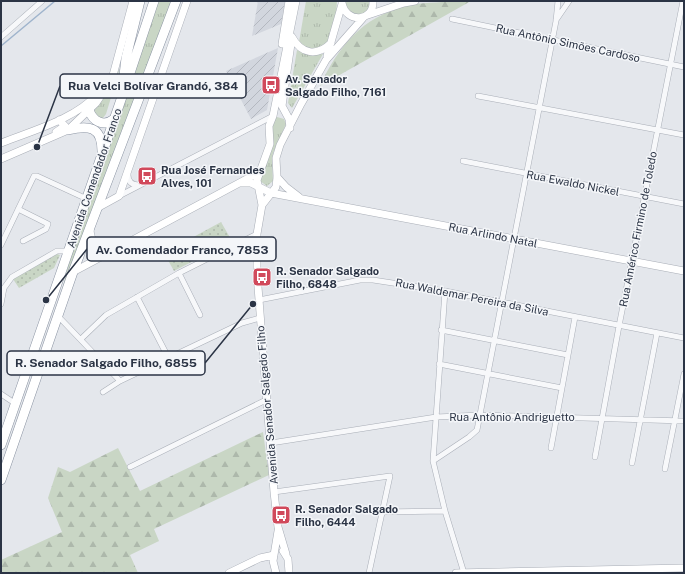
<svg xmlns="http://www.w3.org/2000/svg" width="685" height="574" font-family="'Public Sans',sans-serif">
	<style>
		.industrial { fill: url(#industrial-furrows) }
		.grass { fill: url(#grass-tufts) }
		.forest { fill: url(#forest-firs) }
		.park { fill: url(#park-dots) }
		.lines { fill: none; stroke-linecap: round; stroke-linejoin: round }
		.stream { stroke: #9fb4cc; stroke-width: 1.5 }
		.street-casing { stroke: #a9aeb7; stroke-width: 6 }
		.secondary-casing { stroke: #a9aeb7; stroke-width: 8 }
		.highway-casing { stroke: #8b94a3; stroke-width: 10 }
		.street { stroke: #f7f8fa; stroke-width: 5 }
		.secondary { stroke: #fff; stroke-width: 7 }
		.highway { stroke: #fff; stroke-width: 9 }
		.labels { text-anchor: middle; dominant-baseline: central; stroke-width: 3; stroke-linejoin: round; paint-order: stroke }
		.street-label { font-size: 11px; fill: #2b3445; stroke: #f4f6f9 }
		.poi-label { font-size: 11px; font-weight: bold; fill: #2b3445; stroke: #f4f6f9; text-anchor: start }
		.leader { fill: none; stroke: #2b3445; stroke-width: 1.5 }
		.callout-dot { fill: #2b3445; stroke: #f4f6f9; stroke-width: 1.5 }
		.callout { fill: #f4f6f9; stroke: #2b3445; stroke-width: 1.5 }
		.callout-label { font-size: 12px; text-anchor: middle; font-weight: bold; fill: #2b3445 }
	</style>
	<defs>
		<pattern id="industrial-furrows" width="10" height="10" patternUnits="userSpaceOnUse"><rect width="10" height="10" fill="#d2d6de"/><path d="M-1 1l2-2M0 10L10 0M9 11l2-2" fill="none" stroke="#b4b8c0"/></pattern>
		<pattern id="grass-tufts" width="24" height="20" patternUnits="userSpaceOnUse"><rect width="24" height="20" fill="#c9d6c5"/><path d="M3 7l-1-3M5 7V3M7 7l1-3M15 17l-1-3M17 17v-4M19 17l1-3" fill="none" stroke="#adb8ab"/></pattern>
		<pattern id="forest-firs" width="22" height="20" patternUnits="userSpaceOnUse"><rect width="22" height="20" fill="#c9d6c5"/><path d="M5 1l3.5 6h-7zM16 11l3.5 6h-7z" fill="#adb8ab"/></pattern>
		<pattern id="park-dots" width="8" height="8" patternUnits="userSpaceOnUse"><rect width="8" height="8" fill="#c9d6c5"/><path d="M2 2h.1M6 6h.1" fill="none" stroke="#adb8ab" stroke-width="1.8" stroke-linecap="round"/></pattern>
	</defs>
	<rect width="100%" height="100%" fill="#e4e7ec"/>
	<path class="industrial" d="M258,1H285L281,24L252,36Z
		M278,48L267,110L251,119L226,71Z"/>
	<path class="grass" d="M158,1H173L57,310L71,254Z
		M306,1H337C336,14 337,37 325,46C321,48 314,49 309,50L299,42Z
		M344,1H371V7L363,16L350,14Z
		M297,50L308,55L323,54L292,108L288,103Z
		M120,68L106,114L103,118H98L94,111L107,92Z
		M277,117L284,119L286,124L273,153L272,160L273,181L267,186L260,181C265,168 271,155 272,141C273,133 272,126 275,118Z"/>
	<path class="forest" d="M454,1H471L320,86C338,47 362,17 406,6C421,2 439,3 454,1Z
		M263,432L269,475L154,529L159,541L130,555L138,573H1V560L62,532L48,498L58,467L70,472L118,448L140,491Z"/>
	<path class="park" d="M221,222L232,241L174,271L164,253Z
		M57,254L60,255L54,268L19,288L13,279Z"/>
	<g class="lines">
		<path class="stream" d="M1,46L55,1"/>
		<g class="street-casing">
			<path id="street" d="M452,19L684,67
				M556,20L569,1
				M1,37L42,1
				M478,96L684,135
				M463,161L684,204
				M128,175C128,182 132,185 139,185
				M119,196L273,116
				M18,209L48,224L46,229L23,241
				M1,245L34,176H37L87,199
				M179,273L200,315
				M445,291L433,461L445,511L464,573
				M137,297L169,359
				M259,300L360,280H373L445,291L684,338
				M1,304L4,288L12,277L57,251H68
				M58,316L120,381L242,323L260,318
				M441,330L568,355
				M81,339L106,315L179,273L257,234
				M439,364L562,388
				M103,392L120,381
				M1,394L16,404
				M271,443L436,417L480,415L684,421
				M551,448L575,317
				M595,457L619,326L683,1
				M433,461L469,437L477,430L556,21L558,1
				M632,463L657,333
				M130,467L266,400
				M665,469L684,374
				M274,492L390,476L369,573
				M382,512L445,511"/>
		</g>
		<g class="secondary-casing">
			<path id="secondary" d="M342,3C346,24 374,22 373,1
				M368,15L404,3L415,1
				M292,37C301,54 317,57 331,43
				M282,44L289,1
				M327,56L342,4
				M290,128L289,119L282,106L291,44
				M56,132L65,126L59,120
				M1,143C31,131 76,119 97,94
				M1,159L68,130L96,103L112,79L133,1
				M277,177L286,187L299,197
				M242,183H251L271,193L684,271
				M262,205L276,187L277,177L276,158L280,145L301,104L326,60L363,18
				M99,207L119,196L187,1
				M90,228C90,241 98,250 111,253
				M73,272L258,173
				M283,551L288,559L289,573
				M286,554L278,527L274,492L257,274V234L262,205L257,180L270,144L269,126L273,116L296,1
				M229,573L260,558L274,555
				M276,573L273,561L278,531
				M456,573L684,568"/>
		</g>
		<g class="highway-casing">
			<path id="highway" d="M123,84L126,58L140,1
				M89,110C93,122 104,127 114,119
				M68,130C88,125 102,126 102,151
				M1,445L124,91L154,1
				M1,480L73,272L176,1"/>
		</g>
		<use href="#street" class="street"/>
		<use href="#secondary" class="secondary"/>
		<use href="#highway" class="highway"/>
	</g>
	<defs>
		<g id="bus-square" transform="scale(1)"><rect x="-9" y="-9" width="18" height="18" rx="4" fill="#d1495b" stroke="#f4f6f9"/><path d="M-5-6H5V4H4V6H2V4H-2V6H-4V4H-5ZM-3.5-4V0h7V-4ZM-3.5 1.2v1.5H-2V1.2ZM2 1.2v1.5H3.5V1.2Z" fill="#fff"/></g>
	</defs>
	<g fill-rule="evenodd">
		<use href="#bus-square" x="271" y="85"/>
		<use href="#bus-square" x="147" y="176"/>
		<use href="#bus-square" x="262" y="277"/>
		<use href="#bus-square" x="281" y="515"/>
	</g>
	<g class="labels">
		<g class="street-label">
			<text transform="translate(568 43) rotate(12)">Rua Antônio Simões Cardoso</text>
			<text transform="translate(94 178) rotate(-71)">Avenida Comendador Franco</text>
			<text transform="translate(573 183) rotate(11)">Rua Ewaldo Nickel</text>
			<text transform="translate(638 229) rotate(-79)">Rua Américo Firmino de Toledo</text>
			<text transform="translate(493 235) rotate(11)">Rua Arlindo Natal</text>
			<text transform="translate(472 297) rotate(11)">Rua Waldemar Pereira da Silva</text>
			<text transform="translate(267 405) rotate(-95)">Avenida Senador Salgado Filho</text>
			<text x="512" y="417">Rua Antônio Andriguetto</text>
		</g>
		<g class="poi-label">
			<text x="285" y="79">Av. Senador<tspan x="285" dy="13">Salgado Filho, 7161</tspan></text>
			<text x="161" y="170">Rua José Fernandes<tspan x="161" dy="13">Alves, 101</tspan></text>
			<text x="276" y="271">R. Senador Salgado<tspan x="276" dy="13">Filho, 6848</tspan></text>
			<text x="295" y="509">R. Senador Salgado<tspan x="295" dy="13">Filho, 6444</tspan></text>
		</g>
	</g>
	<path class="leader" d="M37 147L60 86M46 300L87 249M253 304L205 363"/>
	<g class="callout-dot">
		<circle cx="37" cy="147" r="4"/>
		<circle cx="46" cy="300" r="4"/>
		<circle cx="253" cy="304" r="4"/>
	</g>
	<g class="callout">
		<rect x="60" y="74" width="186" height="24" rx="4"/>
		<rect x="87" y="237" width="189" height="24" rx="4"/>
		<rect x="7" y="351" width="198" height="24" rx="4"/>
	</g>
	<g class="callout-label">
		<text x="153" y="90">Rua Velci Bolívar Grandó, 384</text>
		<text x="182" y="254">Av. Comendador Franco, 7853</text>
		<text x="106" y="367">R. Senador Salgado Filho, 6855</text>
	</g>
	<rect width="685" height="574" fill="none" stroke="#2b3445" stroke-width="4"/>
</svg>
